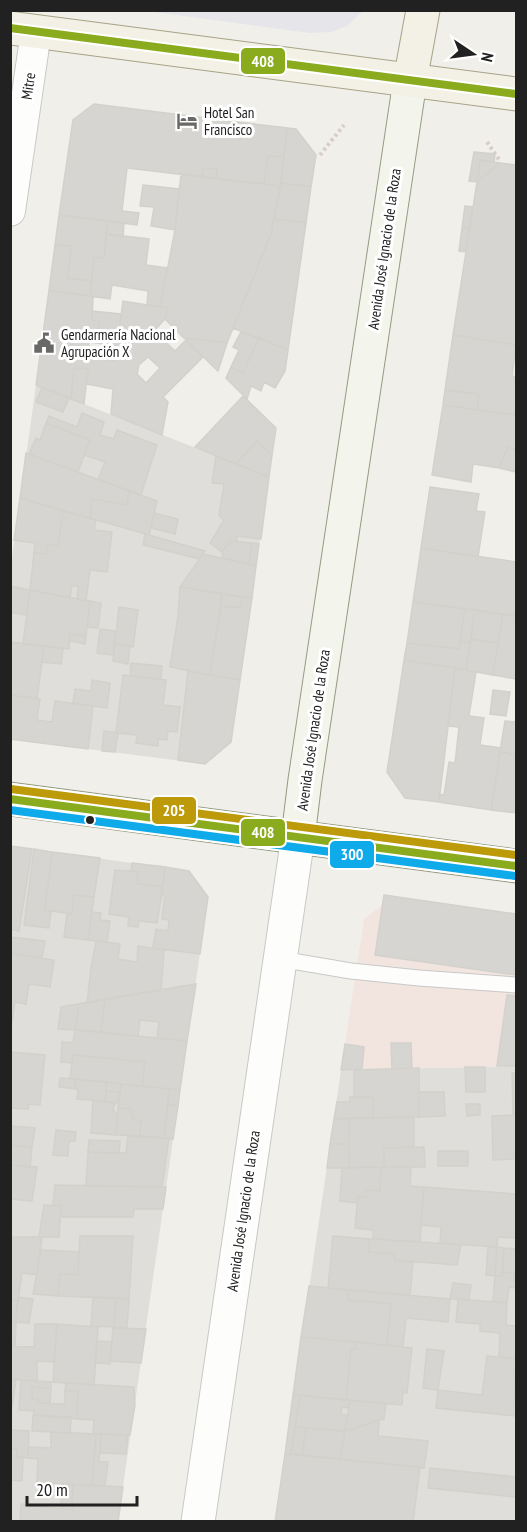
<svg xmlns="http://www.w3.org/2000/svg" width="527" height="1532" font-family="'PT Sans Narrow',sans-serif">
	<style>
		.residential { fill: #dfdedb }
		.commercial { fill: #f2e5e0 }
		.plaza { fill: #e6e5e9 }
		.building { fill: #d6d5d1; stroke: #d3d1cb; stroke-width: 1.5; fill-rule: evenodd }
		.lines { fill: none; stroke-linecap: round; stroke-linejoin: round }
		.service-casing { stroke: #c8c8c6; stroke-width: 17 }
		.minor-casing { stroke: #c8c8c6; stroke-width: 32 }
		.tertiary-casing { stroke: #c8c8c6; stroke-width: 35 }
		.secondary-casing { stroke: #949b80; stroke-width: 35 }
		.primary-casing { stroke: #a7a386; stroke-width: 35 }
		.path { stroke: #d9cdc8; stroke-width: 4; stroke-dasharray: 3 3; stroke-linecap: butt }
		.service { stroke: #fdfdfc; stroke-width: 15 }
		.minor { stroke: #fdfdfc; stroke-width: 30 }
		.tertiary { stroke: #fdfdfc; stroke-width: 33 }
		.secondary { stroke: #f3f5ec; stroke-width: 33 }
		.primary { stroke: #f3f0e6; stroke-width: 33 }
		.bus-1-casing { stroke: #fff; stroke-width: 12 }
		.bus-2-casing { stroke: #fff; stroke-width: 12 }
		.bus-3-casing { stroke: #fff; stroke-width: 12 }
		.bus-1 { stroke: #8aab1d; stroke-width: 8 }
		.bus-2 { stroke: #0faaea; stroke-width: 8 }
		.bus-3 { stroke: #bc9a0a; stroke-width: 8 }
		.bus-dot { fill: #212121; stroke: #fff; stroke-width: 2 }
		.labels { text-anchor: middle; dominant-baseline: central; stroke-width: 6; stroke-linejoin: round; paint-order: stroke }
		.street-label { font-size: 15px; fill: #212121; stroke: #fff }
		.poi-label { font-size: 15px; fill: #212121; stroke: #fff; text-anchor: start }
		.line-badge { stroke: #fff; stroke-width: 2 }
		.badge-label { font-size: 16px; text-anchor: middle; font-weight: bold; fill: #fff }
	</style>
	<rect width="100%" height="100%" fill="#f0efea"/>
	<path class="residential" d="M36,385L269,477L231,742L205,764L11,739V565Z
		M11,846L189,871L208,897L118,1521L11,1522Z
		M516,1066V1521L275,1522L341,1070Z"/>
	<path class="commercial" d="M390,899L516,915V1066L341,1070L364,919Z"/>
	<path class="plaza" d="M147,11H363L347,26L331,32L310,33Z"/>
	<path class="building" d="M94,104L287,128L284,157L268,156L264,184L216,179L217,169L203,168L202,177L127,168L122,211L139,213L137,225L59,215L73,120Z
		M287,128L296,129L316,155L311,187L281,183Z
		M474,152L495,154L494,162L480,160L477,182L469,181Z
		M268,156L284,157L280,186L264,184Z
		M480,160L500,163L477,182Z
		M500,163L516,165V345L453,335L477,182Z
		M203,168L217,169L216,179L202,177Z
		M181,174L280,186L271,234L227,343L184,338L165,319L168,308L160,307L175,230Z
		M281,183L311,187L306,223L274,219Z
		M143,185L179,189L175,230L151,226L154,207L140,206Z
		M465,206L473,207L469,229L462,228Z
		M59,215L108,221L104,258L94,257L92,281L67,278L72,246L55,245Z
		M274,219L306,223L288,350L233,328L271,234Z
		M108,221L124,223L123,237L106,234Z
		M462,228L469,229L466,252L459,251Z
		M106,234L149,239L146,265L167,268L160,307L147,305L148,291L112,285L110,299L90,296L94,257L104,258Z
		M55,245L72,246L67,278L92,281L90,296L49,290Z
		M49,290L93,297L92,320L99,322L97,336L118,338L123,301L168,308L165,319L154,331L175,351L186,340L203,357L163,397L168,402L162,435L111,414L113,389L86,384L88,369L74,368L71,399L36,385ZM89,342L118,346L116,361L88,357ZM148,357L160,368L146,383L137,374L139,365Z
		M92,311L121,314L118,338L97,336L99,322L92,320Z
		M241,332L259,338L243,373L231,367L239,350L233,347Z
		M453,335L516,345L512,376L516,377V415L477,410L479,394L445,390Z
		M184,338L227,343L218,371L186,340Z
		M259,338L288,350L285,371L275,388L264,382L261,391L251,386L247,399L226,378L231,367L243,373Z
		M74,368L88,369L84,404L71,399Z
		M42,387L69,398L63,412L36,402Z
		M445,390L479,394L477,410L443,405Z
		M243,396L276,428L272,455L257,441L236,464L195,447Z
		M443,405L516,415V450L508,447L499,468L473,464L471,482L432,475Z
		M82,413L104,422L100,435L114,439L117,430L157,445L141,495L98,479L105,462L84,455L90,440L46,423L49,416L77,427Z
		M46,423L90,440L78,472L29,454L36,438L40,440Z
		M257,441L272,455L269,477L236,464Z
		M508,447L516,450V472L499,468Z
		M26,453L129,491L127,505L92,499L90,518L20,498Z
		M216,456L269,477L261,539L237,536V542L230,541L222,552L210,543L224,520L219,516L224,484L212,483Z
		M430,487L479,494L476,511L485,512L478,557L421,548Z
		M129,491L157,501L149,535L90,518L92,499L127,505Z
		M20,498L63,511L58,546L47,545L46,554L34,553L35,543L14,540Z
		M63,511L96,520L94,530L112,532L107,572L90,570L86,601L77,599L78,586H72L70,598L30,590L34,553L46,554L47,545L58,546Z
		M154,513L178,519L175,534L151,528Z
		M145,534L149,535L205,551L199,559L143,545Z
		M230,541L252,543L249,564L223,558L222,552Z
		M252,543L259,544L256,566L249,564Z
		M421,548L516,562V616L413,602Z
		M203,554L256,566L252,598L180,587Z
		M10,586L30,590L27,615L10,612Z
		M180,587L222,594L210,675L170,667L178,617Z
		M30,590L90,601L86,636L70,634L69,649L23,644Z
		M222,594L242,597L240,608L221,606Z
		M242,597L252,598L240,680L210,675L221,606L240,608Z
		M90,601L101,603L98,628L87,627Z
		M413,602L465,609L459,649L407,643Z
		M119,607L138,610L133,647L115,644Z
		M465,609L475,610L470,643L460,641Z
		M475,610L503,614L498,643L471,639Z
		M503,614L516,616V679L493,675Z
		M100,629L116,631L113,655L97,653Z
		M70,634L86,636L85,644L70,641Z
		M471,639L498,643L493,675L466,670Z
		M460,641L470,643L466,670L404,660L407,643L459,649Z
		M10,642L44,646L37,699L10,695Z
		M115,644L130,646L128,664L113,661Z
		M44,646L63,649L61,664L42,662Z
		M404,660L455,668L439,802L405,798L387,772Z
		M131,663L162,666L161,679L130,676Z
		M455,668L476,672L469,716L484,718L480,745L501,748L491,810L439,802V794L444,795L449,762L455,763L459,727L448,726Z
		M188,671L240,680L231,742L205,764L178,760Z
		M123,675L166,680L163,705L180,707L177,732L168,731L167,740L158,739V746L136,743L137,735L116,733Z
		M92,680L110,683L107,708L73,703L75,689L91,691Z
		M493,690L510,692L506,716L490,714Z
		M10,695L40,699L37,720L52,722L55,701L93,706L88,749L10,739Z
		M505,721L516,722V755L500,752Z
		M104,731L118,733L115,752L102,751Z
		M500,752L516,755V813L491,810Z
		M10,846L32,849L19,931L10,929Z
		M34,849L52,852L45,910L51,911L49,928L24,925Z
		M52,852L100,858L94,897L74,895L72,914L45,910Z
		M132,863L165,867L163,887L136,883L138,872L131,871Z
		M165,867L189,871L208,897L200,954L153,948L156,929L168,931L169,920L162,919L165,896L161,895Z
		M115,870L138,872L136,883L163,887L157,923L139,921L138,927L128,926L129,917L109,914Z
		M74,895L94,897L88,940L64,937L67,913L72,914Z
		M384,895L516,914V975L375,955Z
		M92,912L101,913L100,920L110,921L107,942L88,940Z
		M10,937L45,941L42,958L10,953Z
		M96,941L120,944L118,959L137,962L138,946L164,950L161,990L87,1003L91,968Z
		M10,953L54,960L50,987L29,984L26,1004L15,1002L11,1029Z
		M196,984L187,1041L157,1038L159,1022L140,1020L138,1036L101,1032L105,999Z
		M507,995L516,996V1066H497Z
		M105,999L101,1032L75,1030L79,1004Z
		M79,1004L75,1030L58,1029L61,1007Z
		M75,1030L187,1041L180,1090L142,1086L145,1062L73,1055L72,1063L61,1062L62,1042L73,1043Z
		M391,1043H411L412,1068L392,1069Z
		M345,1044L364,1047L362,1069L341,1070Z
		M10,1052L45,1055L40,1105L29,1104L28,1109L10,1108Z
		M73,1055L145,1062L142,1086L70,1079Z
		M465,1067H485V1092H466Z
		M419,1068V1117L373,1118V1097H354V1070Z
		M512,1073H516V1115H513Z
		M60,1078L76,1079L75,1089L59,1087Z
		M76,1079L107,1082L105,1101L77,1099L78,1089H75Z
		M107,1082L121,1084L120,1092L106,1091Z
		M121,1084L169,1089L164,1138L140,1136L141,1121L133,1119L131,1109L118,1108Z
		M169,1089L180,1090L178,1106L168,1105Z
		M106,1091L120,1092L118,1103L105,1101Z
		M419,1092H444L445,1116L419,1117Z
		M350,1097H373V1118L334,1119L337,1102H350Z
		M93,1100L115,1103L113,1110L118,1115L116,1135L91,1133Z
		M466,1104H480V1115L467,1116Z
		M168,1105L178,1106L173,1139L164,1138Z
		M118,1108L131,1109L133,1119L141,1121L140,1136L116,1135Z
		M513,1115H516V1159L493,1160L492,1116Z
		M414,1117V1147L384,1148V1167L349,1168V1118Z
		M349,1118V1144H330L334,1119Z
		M10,1126L35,1128L32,1147L10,1145Z
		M56,1130L76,1132L75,1141H69L68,1156L53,1155Z
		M128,1136L169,1138L162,1187L86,1186L88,1152L126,1153Z
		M89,1140L120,1141L119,1153L88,1152Z
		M330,1144H349V1168H327Z
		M10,1145L32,1147L30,1167L10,1165Z
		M424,1147L425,1167H384V1148Z
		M438,1151H468V1166H438Z
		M10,1165L37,1167L32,1201L10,1199Z
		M381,1167L380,1191L366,1190V1197L358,1196L357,1203L340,1201L342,1168Z
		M381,1167H411L410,1186L424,1187L420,1242L373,1239V1230L355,1228L358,1196L366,1197V1190L380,1191Z
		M55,1185L162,1187H166L163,1209H134L133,1217H61V1206L53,1205Z
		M424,1187L516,1194V1238L498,1237L497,1247L440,1243L441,1227L421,1225Z
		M44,1205L61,1206L59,1237H39Z
		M80,1236H133L129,1299L58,1296L60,1274L78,1275Z
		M333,1236L370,1239L369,1252L395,1254L394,1260L413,1262L410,1295L328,1288Z
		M10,1237H42L37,1275L22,1273L18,1301L10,1300Z
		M370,1239L420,1242L461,1245L457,1265L394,1260L395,1254L369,1252Z
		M488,1247H497L495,1276L486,1275Z
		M497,1247L504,1248L502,1276H495Z
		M504,1248L516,1249V1281H514V1273L503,1272Z
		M41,1250L79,1252L78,1275L60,1274L58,1296L33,1294Z
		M503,1272L514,1273V1281H516V1288L509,1287L507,1303L493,1302L495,1276H502Z
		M453,1283L471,1285L469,1300L450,1299Z
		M309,1286L348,1290V1300L391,1304L387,1345L301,1337Z
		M348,1290L450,1299L448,1322L406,1318L403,1347L387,1345L391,1304L348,1300Z
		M18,1297L33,1299L29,1323L15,1322Z
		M93,1297L116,1298L114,1327L91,1326Z
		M116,1298L129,1299L127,1328L114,1327Z
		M458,1299L507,1303L506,1325L516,1326V1359L499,1357L500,1333L480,1331V1324L456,1322Z
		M10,1300L18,1301L15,1322H10Z
		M10,1322L16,1323L15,1346H10Z
		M35,1324H57L54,1362L37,1361V1381L10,1379V1346L34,1347Z
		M57,1324L98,1327L94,1385L53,1382Z
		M113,1328L146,1329L141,1363L110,1361Z
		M301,1337L356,1342V1349H351L346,1400L293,1395Z
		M97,1341L112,1342L110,1364L95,1363Z
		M356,1342L412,1348L407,1393L403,1392L402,1405L346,1400L351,1349H356Z
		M427,1349L444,1351L438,1390L423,1388Z
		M487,1356L516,1359L514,1406H516V1416L436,1408L438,1390L482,1395Z
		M10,1379L16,1380L10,1420Z
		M21,1380L51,1382V1388L32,1387V1399H38V1403L65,1404V1391H78L77,1419L34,1415V1411L19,1410Z
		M66,1383L134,1387L135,1405L130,1435L93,1434L94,1420L77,1419L78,1391H65Z
		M32,1387L51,1388L50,1403H38V1399H32Z
		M293,1395H300L291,1454H285Z
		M300,1395L350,1400L348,1408L342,1407L341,1414L347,1415L345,1431L295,1427Z
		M350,1400L386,1404L384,1419L345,1431Z
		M33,1415L71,1417L70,1433L32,1431Z
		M379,1420L378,1436L428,1441L424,1468L340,1459L345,1431Z
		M295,1427L306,1428L302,1455L291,1454Z
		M306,1428L345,1431L340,1459L302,1455Z
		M10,1430L29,1431L28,1458L16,1457L17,1449L10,1448Z
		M51,1432L96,1434L92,1486L37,1482L38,1459L28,1458V1447L51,1448Z
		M96,1434H101L99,1462H108L105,1486H92Z
		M101,1434L128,1435L126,1454L100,1453Z
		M10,1448L17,1449L16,1457H23L22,1481L10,1480Z
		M285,1454L420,1467L413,1522H275Z
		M430,1468L516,1477V1497L428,1488Z
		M62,1483L73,1484L72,1510L61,1508Z
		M73,1484L123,1487L118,1522H20L21,1504L72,1510Z"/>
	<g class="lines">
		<g class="service-casing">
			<path id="service" d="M280,959L351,971L419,978L516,985"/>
		</g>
		<g class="minor-casing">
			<path id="minor" d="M10,211L36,32"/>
		</g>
		<g class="tertiary-casing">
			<path id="tertiary" d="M198,1522L298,837"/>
		</g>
		<g class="secondary-casing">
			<path id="secondary" d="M10,799L516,866
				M298,837L305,780L410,81"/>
		</g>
		<g class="primary-casing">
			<path id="primary" d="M10,28L516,94
				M410,81L423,10"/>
		</g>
		<path class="path" d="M487,142L500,161
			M320,155L344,125"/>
		<use href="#service" class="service"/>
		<use href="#minor" class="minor"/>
		<use href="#tertiary" class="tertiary"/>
		<use href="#secondary" class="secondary"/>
		<use href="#primary" class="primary"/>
		<g class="bus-1-casing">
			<path id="bus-1" d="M10,28L516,94
				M10,799L516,866"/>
		</g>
		<g class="bus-2-casing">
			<path id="bus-2" d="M10,810L515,876"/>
		</g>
		<g class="bus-3-casing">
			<path id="bus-3" d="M11,789L516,855"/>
		</g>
		<use href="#bus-1" class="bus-1"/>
		<use href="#bus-2" class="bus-2"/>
		<use href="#bus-3" class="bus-3"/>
	</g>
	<defs>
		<g id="hotel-bare" transform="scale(1.62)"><path d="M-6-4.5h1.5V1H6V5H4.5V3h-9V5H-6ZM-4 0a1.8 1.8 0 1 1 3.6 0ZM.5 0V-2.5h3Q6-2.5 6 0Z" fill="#696967" stroke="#fff" stroke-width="2.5" paint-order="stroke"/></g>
		<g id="civic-bare" transform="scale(1.62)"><path d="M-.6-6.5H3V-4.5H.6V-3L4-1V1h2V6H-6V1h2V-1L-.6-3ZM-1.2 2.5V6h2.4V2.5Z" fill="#696967" stroke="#fff" stroke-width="2.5" paint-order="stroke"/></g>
	</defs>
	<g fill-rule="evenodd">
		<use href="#hotel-bare" x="187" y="121"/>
		<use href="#civic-bare" x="44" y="343"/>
	</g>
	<circle class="bus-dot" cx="90" cy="820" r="5"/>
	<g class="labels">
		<g class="street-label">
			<text transform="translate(28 86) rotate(-82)">Mitre</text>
			<text transform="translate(384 249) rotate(-82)">Avenida José Ignacio de la Roza</text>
			<text transform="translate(313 730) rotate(-82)">Avenida José Ignacio de la Roza</text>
			<text transform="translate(243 1211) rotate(-82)">Avenida José Ignacio de la Roza</text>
		</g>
		<g class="poi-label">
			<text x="204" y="112">Hotel San<tspan x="204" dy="17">Francisco</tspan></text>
			<text x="61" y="334">Gendarmería Nacional<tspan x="61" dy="17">Agrupación X</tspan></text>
		</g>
	</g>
	<g class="line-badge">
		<rect x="240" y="47" width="46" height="28" rx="6" fill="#8aab1d"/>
		<rect x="151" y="796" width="46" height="29" rx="6" fill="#bc9a0a"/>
		<rect x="240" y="818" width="46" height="29" rx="6" fill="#8aab1d"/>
		<rect x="329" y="840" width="46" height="29" rx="6" fill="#0faaea"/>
	</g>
	<g class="badge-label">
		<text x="263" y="67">408</text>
		<text x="174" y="816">205</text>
		<text x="263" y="838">408</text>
		<text x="352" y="860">300</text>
	</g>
	<rect width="527" height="1532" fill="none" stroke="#212121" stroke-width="24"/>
	<g transform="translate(473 54) rotate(103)" stroke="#ffffff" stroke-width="4.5" paint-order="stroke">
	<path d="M0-4.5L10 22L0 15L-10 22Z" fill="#212121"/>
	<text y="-9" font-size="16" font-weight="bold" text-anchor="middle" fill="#212121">N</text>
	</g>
	<path d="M27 1496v9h110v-9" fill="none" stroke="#212121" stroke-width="3"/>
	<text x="36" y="1496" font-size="18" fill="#212121" stroke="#ffffff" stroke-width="4.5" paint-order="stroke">20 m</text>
</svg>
